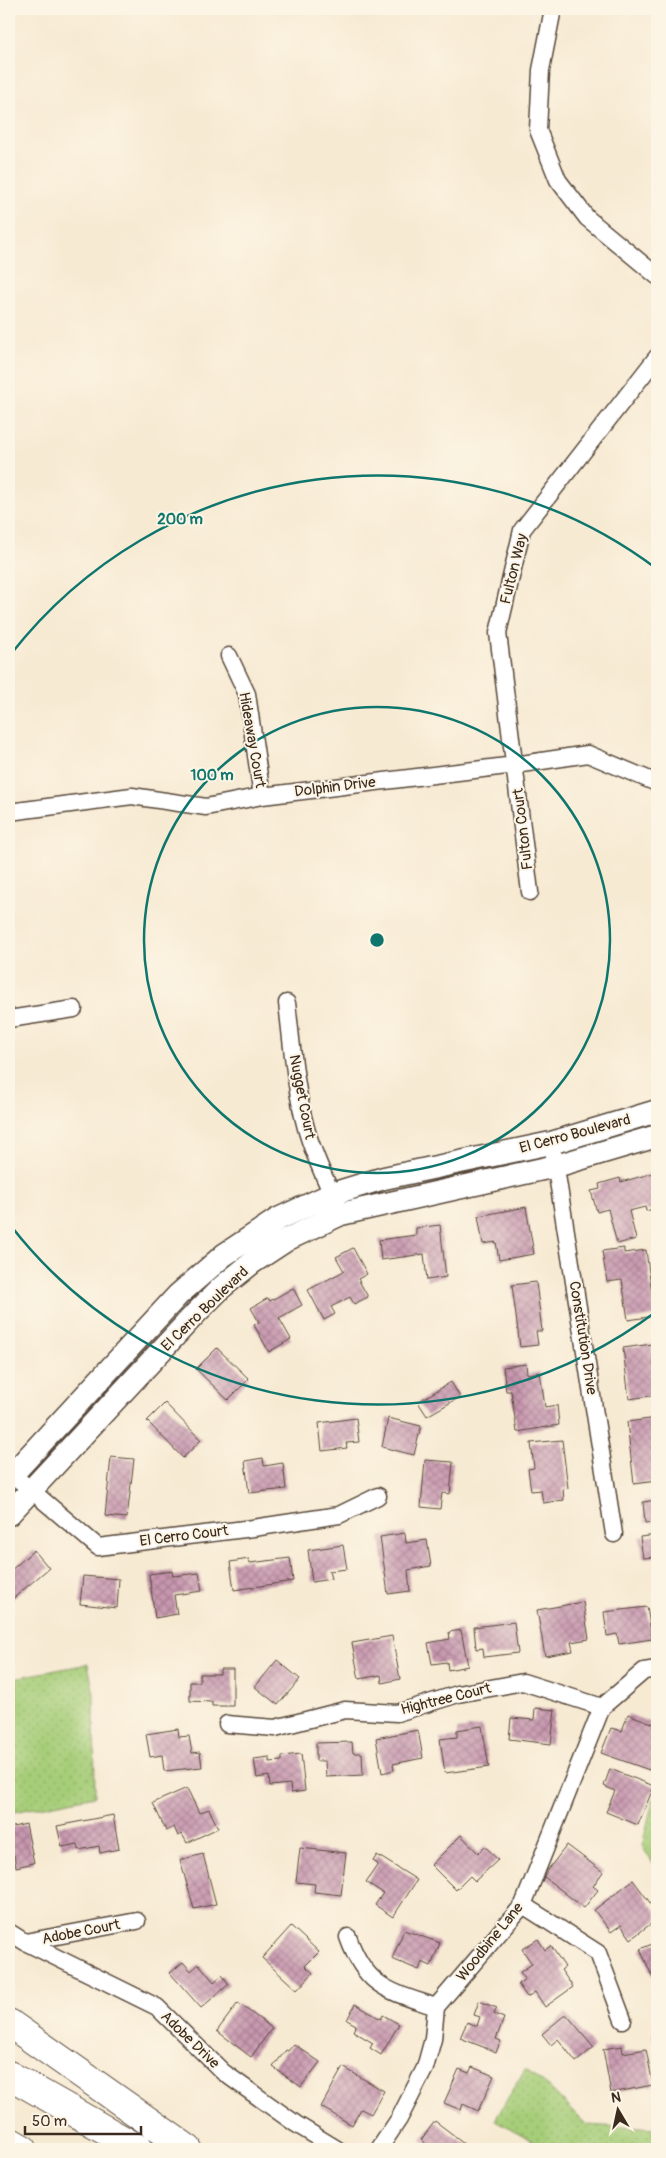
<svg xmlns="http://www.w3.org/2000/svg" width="666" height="2158" font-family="Pangolin,sans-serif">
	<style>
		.grass { fill: url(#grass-dots); stroke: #707c4b }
		.building { fill: url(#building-cross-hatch) }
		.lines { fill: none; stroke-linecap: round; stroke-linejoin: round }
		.street-casing { stroke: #574739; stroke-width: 19 }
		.secondary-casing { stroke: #574739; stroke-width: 25 }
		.highway-casing { stroke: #574739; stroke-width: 30 }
		.street { stroke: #fff; stroke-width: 16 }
		.secondary { stroke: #fff; stroke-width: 22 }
		.highway { stroke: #fff; stroke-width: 28 }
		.ring { fill: none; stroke: #0f766e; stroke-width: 2.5 }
		.labels { text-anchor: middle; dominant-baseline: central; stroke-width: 4; stroke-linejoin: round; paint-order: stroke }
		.street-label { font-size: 15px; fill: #3b2a1e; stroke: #fcf5e5 }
		.centre { fill: #0f766e; stroke: #fcf5e5; stroke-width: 2.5 }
		.ring-label { font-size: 15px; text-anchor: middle; font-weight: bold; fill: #0f766e; stroke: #fcf5e5; stroke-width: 4; stroke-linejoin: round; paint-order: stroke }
	</style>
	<defs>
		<pattern id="grass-dots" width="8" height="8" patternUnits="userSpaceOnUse" patternTransform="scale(1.25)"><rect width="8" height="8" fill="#a6cd78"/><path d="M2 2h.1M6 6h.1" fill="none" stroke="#90b067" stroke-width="1.8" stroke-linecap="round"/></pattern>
		<pattern id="building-cross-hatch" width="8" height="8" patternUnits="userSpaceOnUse" patternTransform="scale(1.25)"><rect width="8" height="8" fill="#c796af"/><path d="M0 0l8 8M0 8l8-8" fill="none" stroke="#a37b8e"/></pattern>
	</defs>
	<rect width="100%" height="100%" fill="#fcf5e5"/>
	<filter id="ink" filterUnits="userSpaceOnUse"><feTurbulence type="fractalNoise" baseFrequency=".02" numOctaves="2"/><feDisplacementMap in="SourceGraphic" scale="10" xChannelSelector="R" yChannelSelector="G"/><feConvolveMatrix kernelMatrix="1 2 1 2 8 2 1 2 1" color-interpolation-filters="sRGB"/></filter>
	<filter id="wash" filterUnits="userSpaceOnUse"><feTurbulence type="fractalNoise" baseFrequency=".0096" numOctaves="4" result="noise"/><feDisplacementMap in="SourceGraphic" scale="20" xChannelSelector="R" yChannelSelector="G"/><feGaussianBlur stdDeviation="1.12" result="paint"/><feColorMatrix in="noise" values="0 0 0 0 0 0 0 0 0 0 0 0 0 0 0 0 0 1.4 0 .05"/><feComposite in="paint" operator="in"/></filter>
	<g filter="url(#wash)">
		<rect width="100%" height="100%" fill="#f7ead3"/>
		<path class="grass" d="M88,1664L94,1694L95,1796L9,1813V1679Z
			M657,1795V1870L642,1846L653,1800Z
			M525,2069L550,2088L587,2125L657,2129V2149H548L495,2120Z"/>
		<g id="blocks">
			<path class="building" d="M657,1172V1208L646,1211L645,1207L629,1211L636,1239L617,1244L608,1209L597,1212L591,1191L600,1189L599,1184L620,1178L621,1182Z
				M526,1207L534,1254L499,1260L496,1242L483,1244L478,1216Z
				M440,1225L446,1277L427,1280L424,1254L381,1260L379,1240L416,1235V1228Z
				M353,1248L367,1274L358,1279L368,1297L354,1304L350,1297L331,1307L335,1314L324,1320L308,1290L344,1271L336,1257Z
				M624,1248V1253L646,1250L655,1316L628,1320L622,1280L607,1282L602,1251Z
				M536,1282L542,1331H536L538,1345L520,1347L512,1285Z
				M293,1288L302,1305L279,1318L291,1339L269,1352L254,1325L259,1322L251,1308L268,1298L270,1301Z
				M652,1344L657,1395L629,1399L623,1348Z
				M217,1348L249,1379L228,1400L196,1369Z
				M526,1364L527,1374L540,1372L545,1407L557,1405L559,1425L517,1432L511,1391H506L503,1367Z
				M451,1382L460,1397L427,1416L418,1402Z
				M165,1403L201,1440L183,1458L147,1421Z
				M356,1418L359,1442L346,1443L347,1448L322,1451L319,1423Z
				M388,1418L421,1426L414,1455L382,1447Z
				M657,1418V1481L634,1484L627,1422Z
				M562,1440L568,1488L563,1489L564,1500L543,1503L541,1490L531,1491L528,1469L534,1468L531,1443Z
				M111,1457L134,1459L127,1518L105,1516Z
				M263,1458L264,1466L283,1463L286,1489L249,1493L245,1461Z
				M425,1460L453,1462L450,1494L442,1493L440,1509L421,1507Z
				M657,1500V1532H656L655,1522L645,1523L643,1502Z
				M405,1533L406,1543L427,1540L431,1566L408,1570L410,1591L388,1594L380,1537Z
				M657,1535V1557L643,1558L640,1537Z
				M343,1545L347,1569L329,1571L331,1579L312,1582L308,1550Z
				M34,1550L49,1568L9,1602V1572Z
				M290,1558L293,1581L234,1590L230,1562L249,1559L250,1563Z
				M172,1571L173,1576L199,1573L202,1591L174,1595L177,1614L155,1618L149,1574Z
				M83,1576L119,1579L117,1608L80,1604Z
				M583,1602L589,1639L571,1642L573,1651L545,1656L537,1610Z
				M647,1607L652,1639L619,1644L617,1634L607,1636L604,1612Z
				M514,1622L518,1653L484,1657L483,1648L476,1649L474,1627Z
				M461,1630L468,1666L448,1670L447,1662L432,1664L428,1643L450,1639L449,1632Z
				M392,1636L400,1679L382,1683L381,1675L359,1679L352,1643Z
				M277,1660L300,1679L278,1705L255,1687Z
				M220,1669H233V1706H212V1702L190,1701V1682H200V1674H220Z
				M535,1708L555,1710L551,1744L509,1739L511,1718L534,1720Z
				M628,1714L657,1725V1764L655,1772L601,1753L611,1728L622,1731Z
				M482,1726L489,1767L445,1773L440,1739L457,1737V1730Z
				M178,1729L179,1737L189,1736L192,1753L200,1752L202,1767L164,1771L162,1755L150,1757L146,1734Z
				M418,1730L423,1758L393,1764L394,1770L382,1773L376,1738Z
				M352,1742L353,1753H362L363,1775L326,1777L325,1761H316V1743Z
				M301,1754L305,1791L291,1793L290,1784L270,1786L269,1776L257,1778L254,1759L269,1757V1762L282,1761V1756Z
				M610,1769L654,1786L638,1825L606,1812L615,1791L604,1786Z
				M187,1788L199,1813L209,1809L218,1828L187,1843L182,1834L178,1836L174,1827L166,1831L153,1803Z
				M113,1815L119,1849L100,1853L99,1846L79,1850L78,1844L62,1847L57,1826Z
				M26,1824L34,1863L16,1867L14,1855H9V1828Z
				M461,1835L478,1853L485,1846L498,1860L475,1881L470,1876L456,1890L431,1865Z
				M567,1845L603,1872L593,1886L598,1890L584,1908L543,1876Z
				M300,1848L346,1853L341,1895L314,1892L315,1884L296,1882Z
				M203,1854L216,1904L194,1909L180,1860Z
				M377,1855L417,1880L393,1917L375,1905L383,1893L366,1882L378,1864L373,1861Z
				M633,1880L657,1912V1919L631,1939L621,1925L611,1932L594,1910Z
				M291,1926L319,1952L305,1966L313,1973L297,1990L262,1958Z
				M404,1930L440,1943L431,1966L422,1962L419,1970L392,1959Z
				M538,1939L545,1950L551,1946L565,1967L561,1970L573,1987L545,2007L535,1992L527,1997L518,1984L525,1979L520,1972L532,1964L522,1949Z
				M657,1942V1976L653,1978L640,1949Z
				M183,1962L191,1971L199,1964L214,1982L222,1975L229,1984L201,2008L170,1973Z
				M479,2001L497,2008L494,2014L504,2018L496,2039L501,2041L496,2052L460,2038L467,2022L477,2026L480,2017L474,2015Z
				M238,2003L272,2028L251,2057L217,2031Z
				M355,2004L381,2019L383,2015L399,2024L381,2055L370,2048L373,2043L353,2031L356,2025L347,2020Z
				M566,2014L594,2047L576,2062L558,2039L551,2045L542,2034Z
				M656,2017H657V2040L652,2039Z
				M294,2044L320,2062L301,2087L273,2067L286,2050L288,2051Z
				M622,2046L623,2053L646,2049L653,2085L611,2093L603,2049Z
				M343,2067L384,2091L371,2114L361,2109L352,2125L321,2107Z
				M472,2067L494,2076L478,2111L463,2104L461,2110L444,2103L459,2069L469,2073Z
				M435,2121L468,2146L466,2149H424L427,2145L421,2140Z"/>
		</g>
	</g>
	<g filter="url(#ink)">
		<use href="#blocks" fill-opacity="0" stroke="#574739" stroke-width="1"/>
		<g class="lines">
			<g class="street-casing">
				<path id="street" d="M553,9L541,70L538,130L558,180L587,218L657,276
					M229,656L247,694L262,796
					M9,812L132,796L206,807L262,796L515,765L588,754L657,783
					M530,892L498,633L522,530L657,357
					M287,1003C292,1045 295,1088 306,1128C313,1154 325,1179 336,1203
					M9,1019L74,1009
					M554,1156L614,1534
					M12,1474L98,1547L253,1528L339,1515L378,1496
					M227,1724L275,1728L345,1710L397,1713L458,1694L523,1682L602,1707
					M523,1905L598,1953L623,2020
					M9,1932L25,1942L157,2007L223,2072L296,2124L337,2149
					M348,1937C366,1988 389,1991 436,2007
					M25,1942L137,1921
					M379,2149L399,2119L425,2068L433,2039L436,2007L523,1905L602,1707L644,1671L657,1669"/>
			</g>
			<g class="secondary-casing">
				<path id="secondary" d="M9,1478L178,1295L224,1255L278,1219L332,1194L384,1178L551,1143L657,1111
					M9,1514L196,1313L222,1287L253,1262L288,1239L341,1214L556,1166L657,1136"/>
			</g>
			<g class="highway-casing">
				<path id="highway" d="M9,2023L188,2149
					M9,2075L139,2149
					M9,2141L23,2149"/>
			</g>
			<use href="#street" class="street"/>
			<use href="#secondary" class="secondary"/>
			<use href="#highway" class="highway"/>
		</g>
	</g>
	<g class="ring">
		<circle cx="377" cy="940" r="233"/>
		<path d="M657 1311A465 465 0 0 1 11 1226M11 654A465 465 0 0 1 657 569"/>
	</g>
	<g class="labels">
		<g class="street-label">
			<text transform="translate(514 569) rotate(-76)">Fulton Way</text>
			<text transform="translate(252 740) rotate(80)">Hideaway Court</text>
			<text transform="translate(335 787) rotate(-7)">Dolphin Drive</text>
			<text transform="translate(523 829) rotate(-97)">Fulton Court</text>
			<text transform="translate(302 1097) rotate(79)">Nugget Court</text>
			<text transform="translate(575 1134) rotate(-15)">El Cerro Boulevard</text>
			<text transform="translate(205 1309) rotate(-44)">El Cerro Boulevard</text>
			<text transform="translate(583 1338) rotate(81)">Constitution Drive</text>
			<text transform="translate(184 1536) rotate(-7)">El Cerro Court</text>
			<text transform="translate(446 1699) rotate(-14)">Hightree Court</text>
			<text transform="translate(81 1932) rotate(-11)">Adobe Court</text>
			<text transform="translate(490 1942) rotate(-51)">Woodbine Lane</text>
			<text transform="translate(190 2040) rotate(44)">Adobe Drive</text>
		</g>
	</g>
	<circle cx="377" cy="940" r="8" class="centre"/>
	<g class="ring-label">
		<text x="180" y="524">200 m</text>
		<text x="212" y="780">100 m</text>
	</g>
	<rect width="666" height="2158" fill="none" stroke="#fcf5e5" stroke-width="30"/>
	<g transform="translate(618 2110) rotate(351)" stroke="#fcf5e5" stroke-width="4" paint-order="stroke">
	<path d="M0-4L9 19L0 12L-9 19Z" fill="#3b2a1e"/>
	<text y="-8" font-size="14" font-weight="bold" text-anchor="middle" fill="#3b2a1e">N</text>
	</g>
	<path d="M25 2126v8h116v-8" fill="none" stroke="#3b2a1e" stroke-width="2.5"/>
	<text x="32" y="2126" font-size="15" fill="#3b2a1e" stroke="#fcf5e5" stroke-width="4" paint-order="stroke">50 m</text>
</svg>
